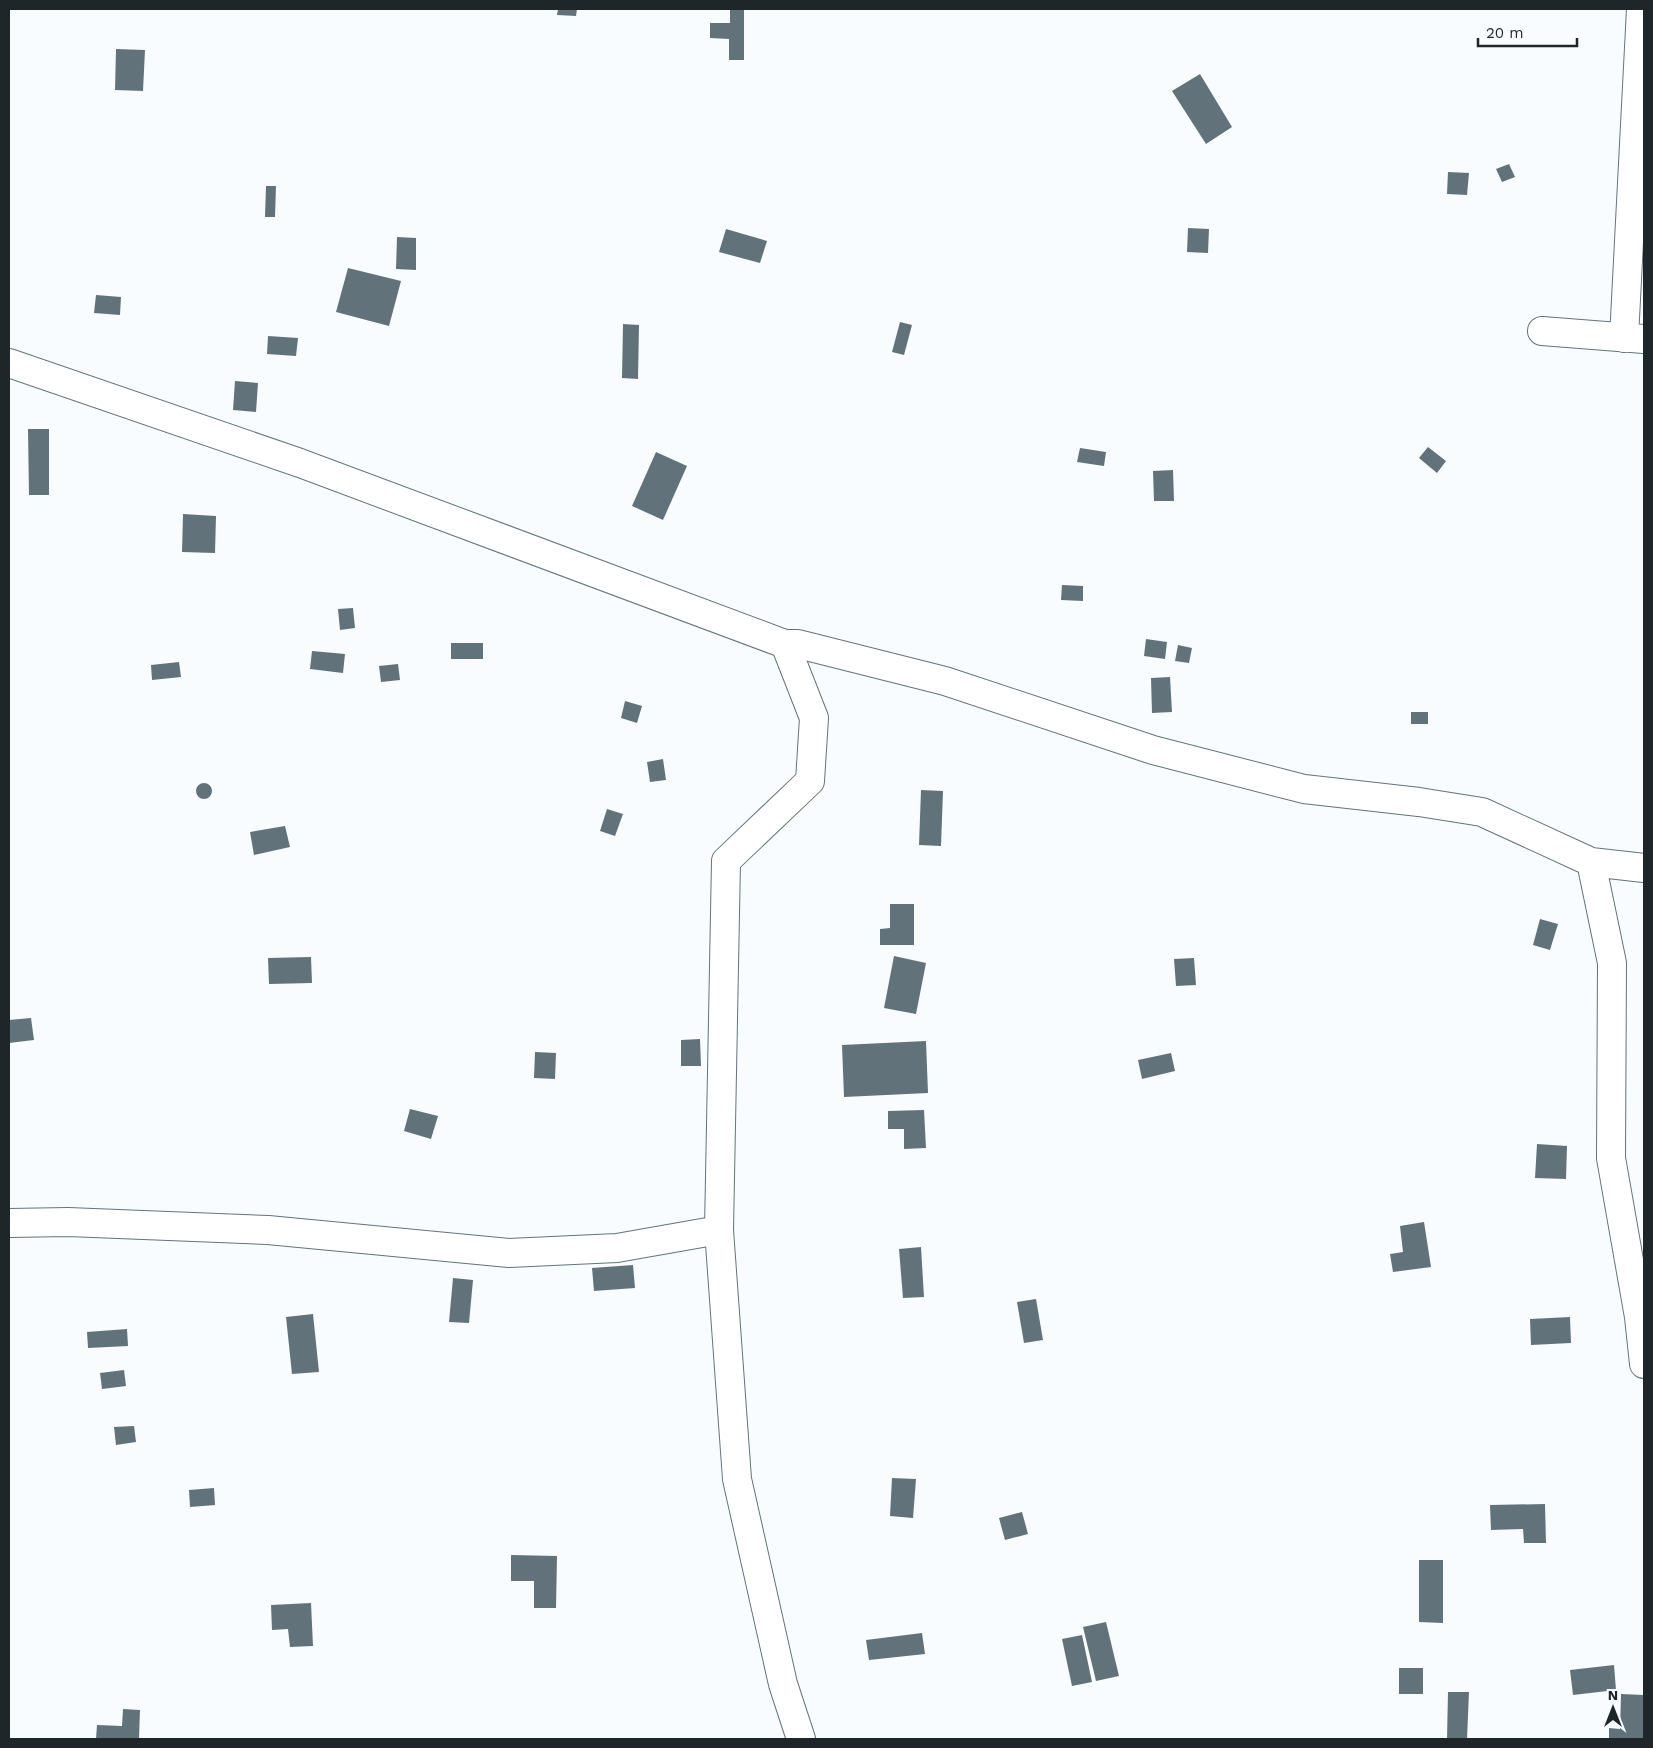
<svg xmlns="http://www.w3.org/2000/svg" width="1653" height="1748" font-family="'Work Sans',sans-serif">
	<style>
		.building { fill: #62727b }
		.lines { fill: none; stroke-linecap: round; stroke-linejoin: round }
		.minor-casing { stroke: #63737c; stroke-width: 30 }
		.minor { stroke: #fff; stroke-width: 28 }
	</style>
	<rect width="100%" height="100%" fill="#f8fcfe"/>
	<path class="building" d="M558,9H577L576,16L557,15Z
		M730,9H744V60H729V39L710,38V23H730Z
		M116,49L145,50L143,91L115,90Z
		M1200,74L1232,127L1206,144L1172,91Z
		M1509,164L1515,177L1502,182L1496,169Z
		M1448,172L1469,173L1467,195L1447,194Z
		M266,186H276L275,217H265Z
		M1188,228L1209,229L1208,253L1187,252Z
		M726,229L767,241L760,263L719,252Z
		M397,237L416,238V270L396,269Z
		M348,268L401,281L389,326L336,312Z
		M96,295L121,297L120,315L94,313Z
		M900,322L912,325L904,355L892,352Z
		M623,324L639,325L638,379L622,378Z
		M268,336L298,338L296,356L267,354Z
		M235,381L258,383L256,412L233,410Z
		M28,429H49V495H29Z
		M1428,447L1446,461L1437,473L1419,458Z
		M1080,448L1106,452L1104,466L1077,462Z
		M656,452L687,466L663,520L632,506Z
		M1173,470L1174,501H1154L1153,471Z
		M183,514L216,516L215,553L182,552Z
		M1062,585L1083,586V601L1061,600Z
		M353,608L355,628L340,630L338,609Z
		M1146,639L1167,642L1165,659L1144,656Z
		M451,643H483V659H451Z
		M1178,645L1192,648L1189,663L1175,661Z
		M312,651L345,654L343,673L310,669Z
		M179,662L181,677L152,680L151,665Z
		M398,664L400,680L381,682L379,666Z
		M1170,677L1172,712L1152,713L1151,678Z
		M625,701L642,706L637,723L621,718Z
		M1411,712H1428V724H1411Z
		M663,759L666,780L650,782L647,762Z
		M196 791a8 8 0 1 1 16 0a8 8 0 1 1-16 0Z
		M921,790L943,791L941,846L919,845Z
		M607,809L623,814L615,836L600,831Z
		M285,826L290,847L254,855L250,832Z
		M890,904H914V945H880V929L890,928Z
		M1540,919L1558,924L1550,950L1533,945Z
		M894,956L926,963L916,1014L884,1008Z
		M311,957L312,983L269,984L268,958Z
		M1194,958L1196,985L1176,986L1174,959Z
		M31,1018L34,1040L9,1043V1020Z
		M700,1039L701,1066H681V1040Z
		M926,1041L928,1093L844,1097L842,1045Z
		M535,1052L556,1053L555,1079L534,1078Z
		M1171,1053L1175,1071L1142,1079L1138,1060Z
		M410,1109L438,1116L431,1139L404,1131Z
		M924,1110L926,1148L904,1149V1129H888V1111Z
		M1537,1144L1567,1146L1566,1179L1535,1178Z
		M1424,1222L1431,1267L1393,1272L1390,1254L1403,1252L1400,1226Z
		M921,1247L924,1297L903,1298L899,1249Z
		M633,1265L635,1288L594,1291L592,1268Z
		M453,1278L473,1280L469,1323L449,1322Z
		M1036,1299L1043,1340L1024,1343L1017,1302Z
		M313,1314L319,1372L292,1374L286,1317Z
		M1570,1317L1571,1343L1531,1345L1530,1319Z
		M127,1329L128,1346L88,1348L87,1332Z
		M124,1370L126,1386L102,1389L100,1373Z
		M134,1426L136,1442L116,1445L114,1427Z
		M892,1478L916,1479L913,1518L890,1516Z
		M214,1488L215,1505L190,1507L189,1490Z
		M1545,1504L1546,1543H1524L1523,1529L1491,1530L1490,1505Z
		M1022,1512L1028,1534L1005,1540L999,1518Z
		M511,1555L557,1556L556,1608H534V1581H511Z
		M1419,1560H1443V1623L1419,1622Z
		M311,1603L313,1646L290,1647L288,1629L272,1630L271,1605Z
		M1106,1622L1119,1676L1096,1681L1083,1627Z
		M922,1633L925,1654L869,1660L866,1640Z
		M1082,1635L1092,1682L1072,1686L1062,1639Z
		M1614,1665L1616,1690L1573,1695L1570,1670Z
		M1399,1668H1423V1694H1399Z
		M1448,1692H1469L1467,1739H1447Z
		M1621,1694L1644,1695V1739H1609V1728L1620,1729Z
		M123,1709L140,1710L139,1739H96L97,1725L122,1726Z"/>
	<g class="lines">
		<g class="minor-casing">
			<path id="minor" d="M1542,331L1644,339
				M1624,338L1641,9
				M9,363L300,463L785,644H798L945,681L1153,750L1304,789L1419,802L1482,812L1591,862L1612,963L1611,1158L1639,1317L1644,1364
				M785,644L814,718L810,781L726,861L719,1230L737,1479L783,1684L801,1739
				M1591,862L1644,868
				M9,1223L68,1222L268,1230L509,1253L617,1248L719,1230"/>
		</g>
		<use href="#minor" class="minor"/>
	</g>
	<rect width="1653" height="1748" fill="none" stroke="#1f262a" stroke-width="20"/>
	<g transform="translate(1613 1708)" stroke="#f8fcfe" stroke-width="4" paint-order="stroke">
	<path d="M0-4L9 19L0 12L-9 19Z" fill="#1f262a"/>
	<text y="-8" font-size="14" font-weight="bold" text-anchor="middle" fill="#1f262a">N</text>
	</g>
	<path d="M1478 38v8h99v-8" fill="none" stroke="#1f262a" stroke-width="2.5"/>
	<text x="1486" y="38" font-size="15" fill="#1f262a" stroke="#f8fcfe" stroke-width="4" paint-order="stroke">20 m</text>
</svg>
